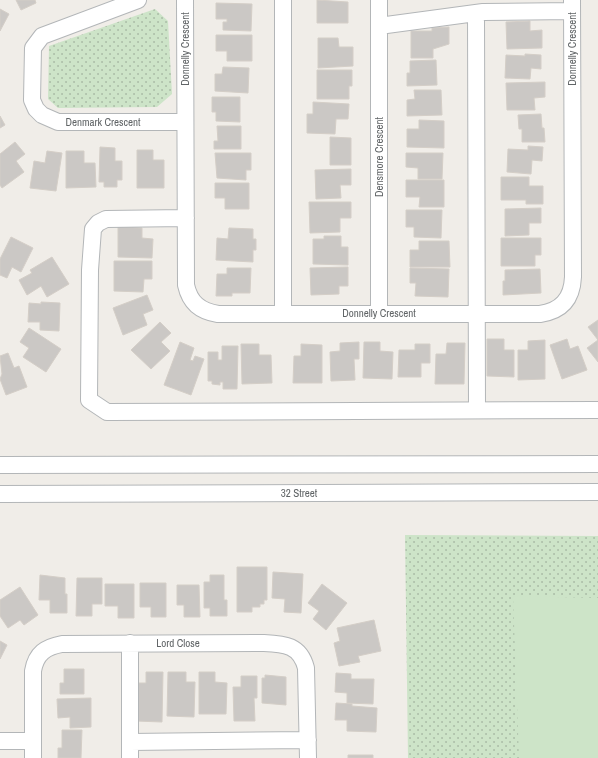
<svg xmlns="http://www.w3.org/2000/svg" width="598" height="758" font-family="'Archivo Narrow',sans-serif">
	<style>
		.grass { fill: url(#grass-dots) }
		.garden { fill: #cde4c8 }
		.building { fill: #cbc8c5; stroke: #d4cec7 }
		.lines { fill: none; stroke-linecap: round; stroke-linejoin: round }
		.minor-casing { stroke: #b3b6b8; stroke-width: 18 }
		.minor { stroke: #fff; stroke-width: 16 }
		.labels { text-anchor: middle; dominant-baseline: central; stroke-width: 3.5; stroke-linejoin: round; paint-order: stroke }
		.street-label { font-size: 11px; fill: #606466; stroke: #fff }
	</style>
	<defs>
		<pattern id="grass-dots" width="8" height="8" patternUnits="userSpaceOnUse"><rect width="8" height="8" fill="#cde4c8"/><path d="M2 2h.1M6 6h.1" fill="none" stroke="#aabca6" stroke-width="1.8" stroke-linecap="round"/></pattern>
	</defs>
	<rect width="100%" height="100%" fill="#f0ede8"/>
	<path class="grass" d="M155,9L168,21L172,94L157,107L58,108L48,99L49,46Z
		M405,535L598,536V758H408Z"/>
	<path class="garden" d="M513,596L598,598V758H519Z"/>
	<path class="building" d="M16,0H35L36,3L21,10Z
		M317,0L348,2V23H317Z
		M216,3L252,4L251,31L223,30V22H227V19H216Z
		M0,9L9,14L0,31Z
		M530,21V31L542,30V48L507,49L506,22Z
		M449,27V44L433,49V58H411V31H432V28Z
		M216,35H252V61H227V51H216Z
		M318,38H338L339,47H353V66L318,68Z
		M525,54L541,55V69L531,68L530,79L505,78L506,55L525,56Z
		M436,60L437,85L407,86V73H410V61Z
		M223,67L249,68L248,93L215,91V74H222Z
		M317,70H352V86H349V99H317Z
		M545,82V97L534,98L535,110H507L506,83Z
		M414,90H441L442,115L407,116V100L415,99Z
		M212,97H240V122L216,121V112H212Z
		M313,102L349,104L348,119H336L335,134L307,133V114H313Z
		M541,114L542,128H544L545,142H522V129H519L518,115Z
		M0,116L5,125L0,128Z
		M419,120L444,121V148L407,147V129H419Z
		M217,126H241V149H214V141H218Z
		M330,137L351,138V165H330Z
		M15,142L25,154L16,161L24,172L2,188L0,185V154Z
		M528,146L543,147L542,161L532,160L531,174L507,172L508,149L528,150Z
		M100,147L115,148V161H122V180H117V187H104V182H99Z
		M137,150H153V160H164V188H137Z
		M47,151L62,153L56,191L30,188L34,161L45,163Z
		M66,151H84V163H95L96,187L66,188Z
		M215,153H251V170H246V180L217,178Z
		M406,153H443L442,179H418V168L406,167Z
		M351,169V185H340L341,198L316,199L315,170Z
		M501,177H529V186H543V204H526V200H501Z
		M406,180H444V207H419L420,197H406Z
		M215,183H249V209H225V198H215Z
		M309,202H351V218H340V232L310,233Z
		M541,208V223H529V235L505,236V209Z
		M406,210H442L441,238L414,237V227H406Z
		M118,227L142,228V238L153,239L152,258L118,257Z
		M229,228L253,229V239H256V250H253V262L216,260L217,238L228,239Z
		M324,236H341V247H348V265L313,264V239H324Z
		M11,237L33,248L21,272L12,267L7,278L0,275V259Z
		M501,238H541V255H535V266H501Z
		M419,241H449L450,267H410V250H419Z
		M52,257L69,284L47,297L41,286L27,295L19,280L32,273L30,270Z
		M114,261H152V279H144L143,292L114,291Z
		M348,267V286H339V294L311,295L310,268Z
		M227,268H251L250,293H232V296H216L217,274H227Z
		M410,268L449,269L448,297L415,296L416,283H410Z
		M540,269L541,293L503,295V281H505V270Z
		M147,295L153,310L143,314L147,325L123,335L113,308Z
		M41,302L60,303L59,331L40,330V322H28L29,303L41,304Z
		M598,320V362L587,348L598,340L588,327Z
		M160,322L171,333L161,342L170,351L151,369L131,350Z
		M29,328L61,349L46,372L23,357L29,348L20,342Z
		M487,339H504V350H514V377L487,376Z
		M567,339L570,349L578,346L587,370L562,379L550,345Z
		M545,340V379L518,380V350H528V341Z
		M180,342L194,348L190,360L193,361L195,356L204,359L191,395L164,385Z
		M359,342V359H354L355,380L331,381L330,352L340,351V343Z
		M364,342H380V351L393,352L392,379L363,378Z
		M447,343H465L464,384H435L436,354H446Z
		M241,344H259V355H271L272,383L242,384Z
		M301,344L322,345V383H293L294,356H301Z
		M415,344H430V363H421V377H398L399,350H415Z
		M222,346H238L237,389H223V382H220V385L212,384V381H208V352H218V360H222Z
		M8,353L14,368L19,366L27,387L6,395L0,379L2,374L0,356Z
		M237,567H267V600H264V604H260V607H252V612H237Z
		M273,572L303,574L301,613L284,612L285,599L272,598Z
		M40,575L65,578V594H67V613H50V600H39Z
		M210,575H224V600H227V616H210V608H204V582H210Z
		M77,578H102V604H92V616H76Z
		M140,583H166V617H151V607H140Z
		M105,584H134V618H118V606H105Z
		M322,584L347,603L326,630L313,619L319,611L308,603Z
		M177,585H199L200,617H184V605H177Z
		M20,587L38,615L24,625L20,620L8,628L0,616V600Z
		M374,620L381,651L358,656L360,662L339,666L334,643L340,641L337,628Z
		M0,641L7,645L0,659Z
		M64,669H84V694H60V683H64Z
		M146,672H163L162,722L136,721V683H146Z
		M168,672H186V682H195L194,717L167,716Z
		M199,672H215V682L227,683L226,714H199Z
		M336,673L351,674V679H374L373,704L347,703V693L335,692Z
		M265,675L286,677V705L262,703V678H265Z
		M241,676H257V698H254L255,721H234L233,687H241Z
		M91,698V727L70,728V717L58,718L57,699Z
		M336,703L352,704V706L377,708L376,732L347,731V720H335Z
		M62,730H82L81,758H58V748H62Z
		M348,755H373V758H348Z"/>
	<g class="lines">
		<g class="minor-casing">
			<path id="minor" d="M138,0L42,36L33,48L32,100L36,109L42,115L58,122H185
				M185,0L186,285C190,303 200,311 218,314H540C561,311 572,299 573,277L572,0
				M283,0V314
				M379,0V313
				M476,13L477,410
				M379,26L483,12L572,11
				M186,218L106,219L98,223L93,229L90,270L89,400L107,412L598,410
				M0,465L598,464
				M0,494L598,492
				M130,643V758
				M0,741H33
				M130,742L308,740
				M33,758V671C36,653 46,647 62,644L264,643C285,644 300,645 306,668L308,758"/>
		</g>
		<use href="#minor" class="minor"/>
	</g>
	<g class="labels">
		<g class="street-label">
			<text transform="translate(185 49) rotate(-90)">Donnelly Crescent</text>
			<text transform="translate(572 49) rotate(-90)">Donnelly Crescent</text>
			<text x="103" y="122">Denmark Crescent</text>
			<text transform="translate(379 157) rotate(-90)">Densmore Crescent</text>
			<text x="379" y="313">Donnelly Crescent</text>
			<text x="299" y="493">32 Street</text>
			<text x="178" y="643">Lord Close</text>
		</g>
	</g>
</svg>
